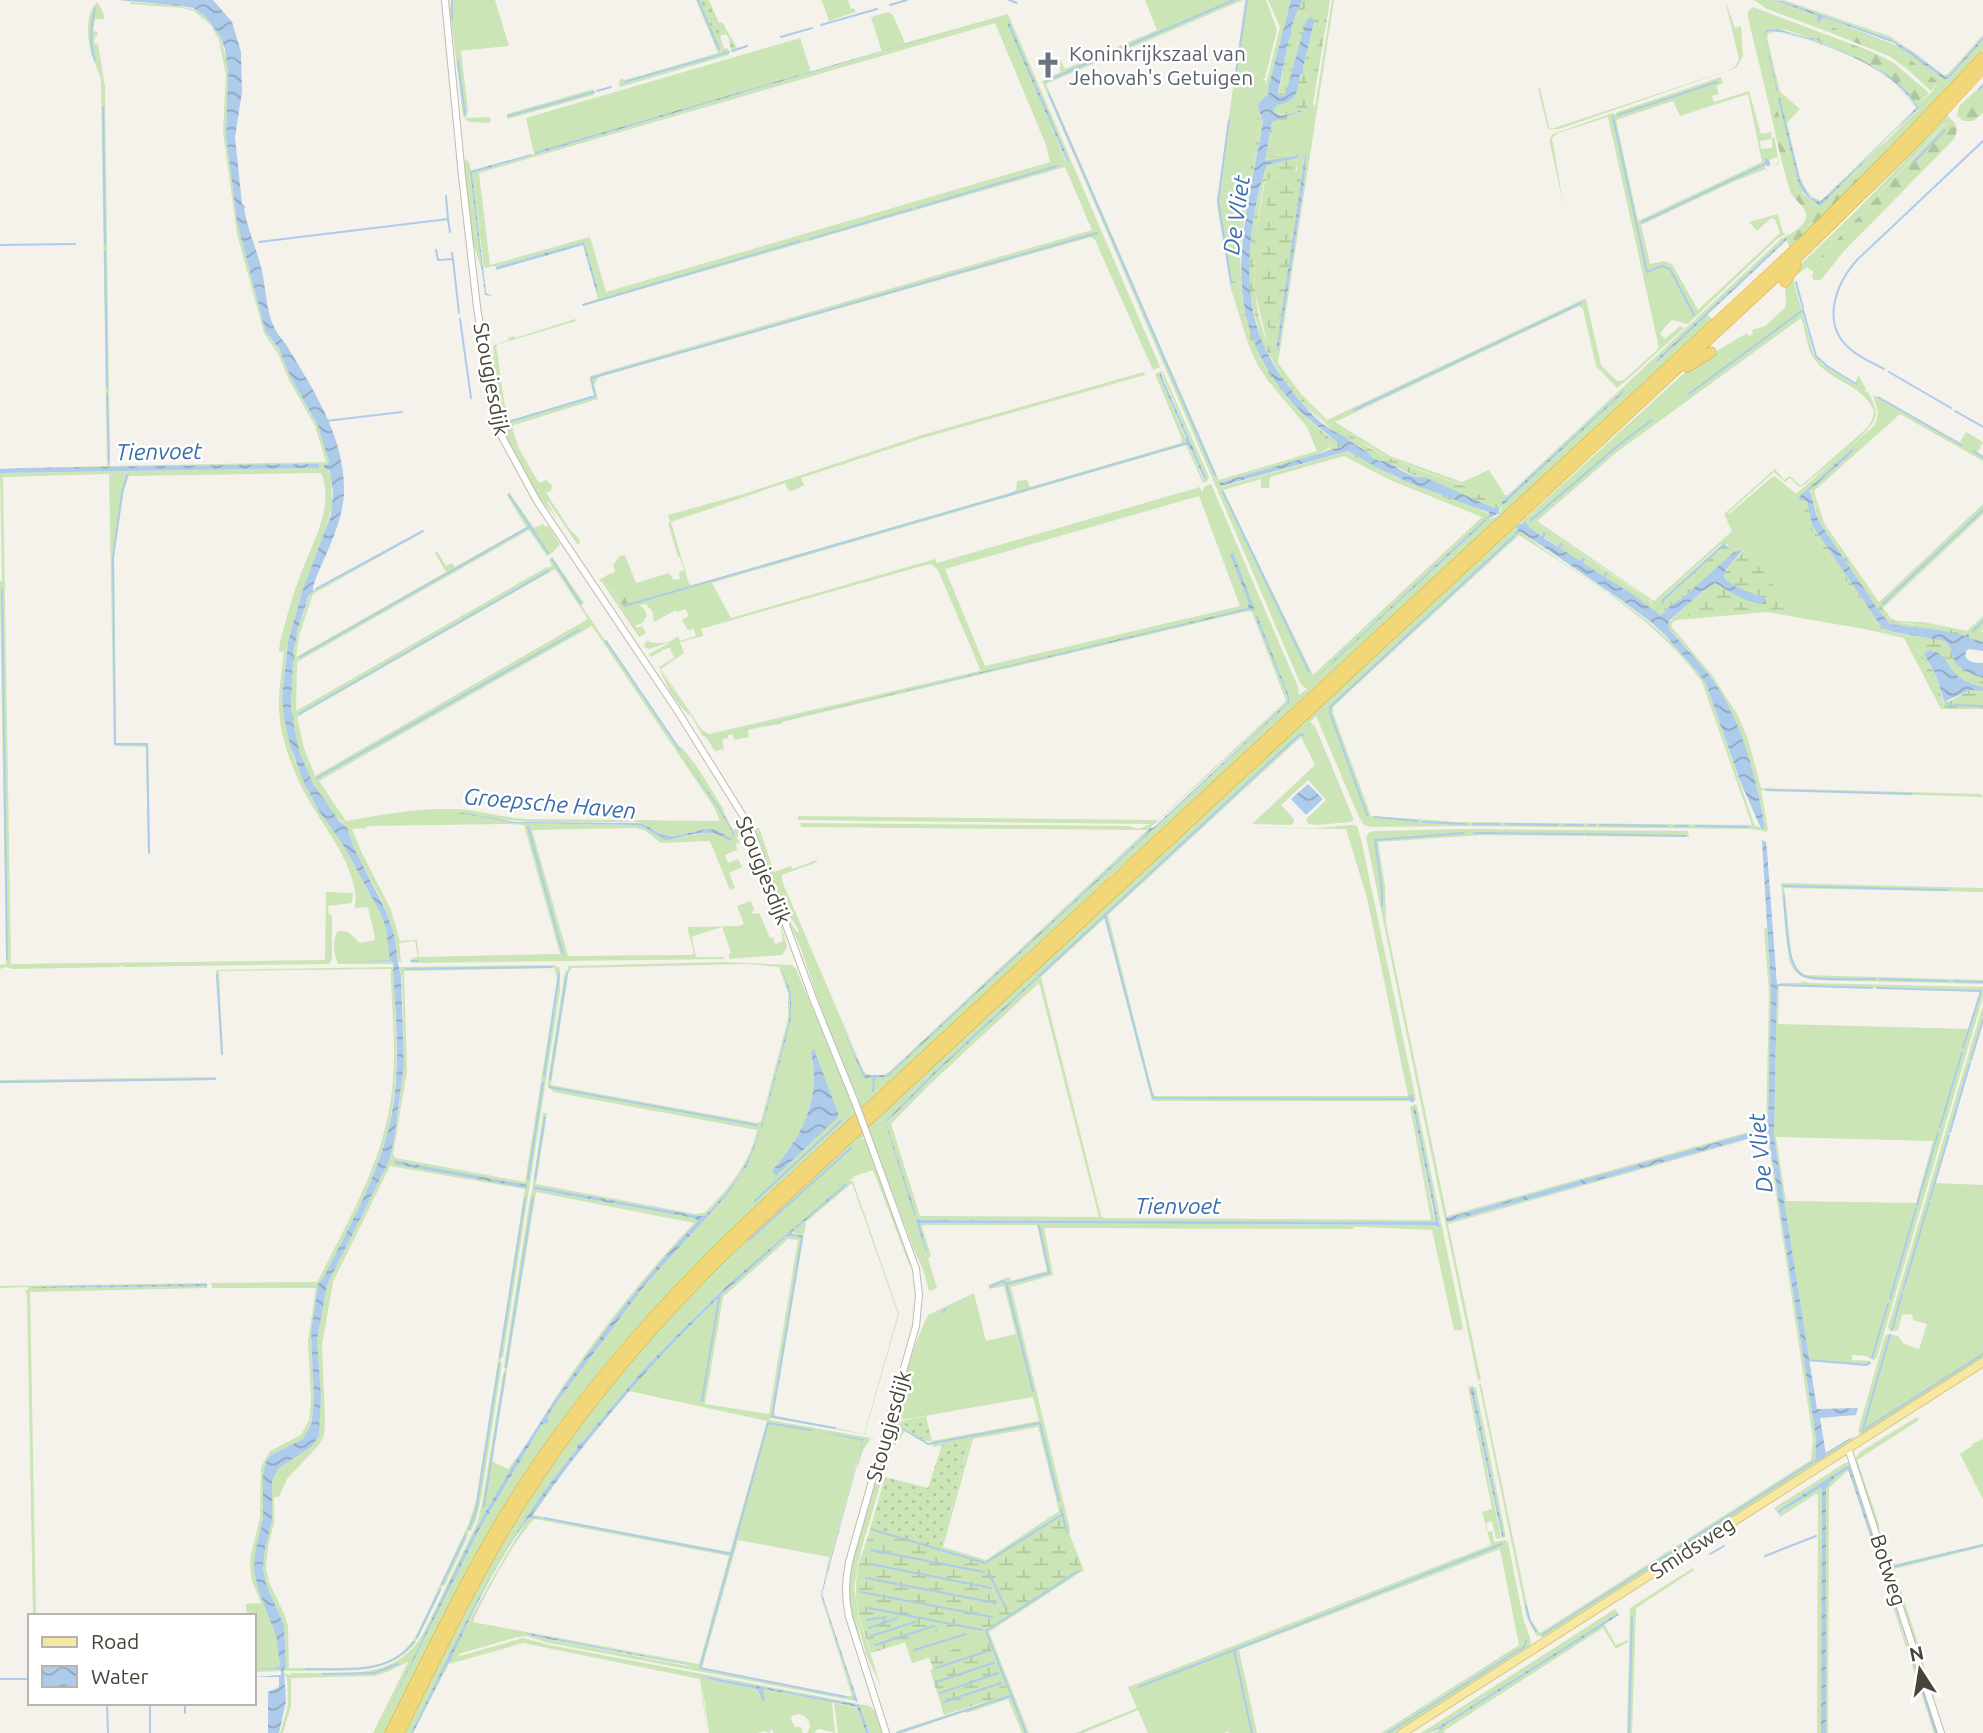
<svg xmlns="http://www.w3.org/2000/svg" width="1983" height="1733" font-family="Ubuntu,sans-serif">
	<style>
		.grass { fill: #cbe5b7; fill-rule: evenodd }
		.forest { fill: url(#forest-firs) }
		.wetland { fill: url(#wetland-marsh) }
		.garden { fill: url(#garden-dots) }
		.water { fill: url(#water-waves) }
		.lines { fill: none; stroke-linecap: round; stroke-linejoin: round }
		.stream { stroke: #adcbeb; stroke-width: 2 }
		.canal { stroke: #adcbeb; stroke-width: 4.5 }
		.minor-casing { stroke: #bfbbae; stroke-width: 8 }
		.major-casing { stroke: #dbc772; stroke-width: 10 }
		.highway-casing { stroke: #d1ae48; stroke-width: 11 }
		.minor { stroke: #fff; stroke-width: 6 }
		.major { stroke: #f6e8a2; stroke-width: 8 }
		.highway { stroke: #f2d778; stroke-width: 10 }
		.minor-bridge-casing { stroke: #bfbbae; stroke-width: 8; stroke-linecap: butt }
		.minor-bridge { stroke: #fff; stroke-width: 6 }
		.labels { text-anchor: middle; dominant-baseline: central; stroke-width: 5; stroke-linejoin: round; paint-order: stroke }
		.worship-label { font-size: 21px; fill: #5b616d; stroke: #fff; text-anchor: start }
		.street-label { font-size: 21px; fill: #484439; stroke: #fff }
		.water-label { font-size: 23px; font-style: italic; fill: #3a6fac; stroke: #fff }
	</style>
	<defs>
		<pattern id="forest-firs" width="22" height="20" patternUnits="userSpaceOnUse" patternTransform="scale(1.75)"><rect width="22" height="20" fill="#cbe5b7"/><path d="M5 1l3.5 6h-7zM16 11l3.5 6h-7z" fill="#b0c69e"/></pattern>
		<pattern id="wetland-marsh" width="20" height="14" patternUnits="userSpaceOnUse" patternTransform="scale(1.75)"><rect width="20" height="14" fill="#cbe5b7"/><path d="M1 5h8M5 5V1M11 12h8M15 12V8" fill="none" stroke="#b0c69e"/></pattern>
		<pattern id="garden-dots" width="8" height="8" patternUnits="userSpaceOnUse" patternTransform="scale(1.75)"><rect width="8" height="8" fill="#cbe5b7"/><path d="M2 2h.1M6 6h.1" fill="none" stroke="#b0c69e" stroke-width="1.8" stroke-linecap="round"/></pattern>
		<pattern id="water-waves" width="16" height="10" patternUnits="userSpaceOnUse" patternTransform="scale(1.75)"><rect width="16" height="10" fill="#adcbeb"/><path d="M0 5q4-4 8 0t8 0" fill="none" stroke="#8fa6bf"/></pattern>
	</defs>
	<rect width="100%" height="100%" fill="#f4f2eb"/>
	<path class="grass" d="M451,0H495L509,46L459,51L461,52L468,110L466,118L490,117V123L469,122L463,116L450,10Z
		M696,0H699L722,53L626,81V83L729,53V55L620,87L619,82L621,78L625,80L718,53Z
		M819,0H848L851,9L854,8L856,12L829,21L822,1Z
		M1145,0H1243L1046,84L1219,480L1317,451L1307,427L1269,382L1258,366L1248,343L1231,289L1217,204L1245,0H1266L1277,30L1265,78L1262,79L1265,80L1266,84L1280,27L1268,0H1291L1269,86L1259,94L1253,106L1259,125L1238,236L1240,290L1245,320L1251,342L1270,377L1295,408L1329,441L1331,446C1315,461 1245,476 1220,483L1221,487L1345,452L1400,481L1485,513L1489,519L1500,515L1499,513L1502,508L1463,485L1390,459L1343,431L1327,424L1301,398L1286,379L1275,362L1268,347L1255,291L1254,246L1265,180L1282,175H1294L1297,170L1298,153L1267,157L1274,123L1308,110C1306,92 1307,72 1310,54C1313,37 1326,30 1315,11L1306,14L1304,18L1284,89L1280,88L1298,15L1313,0H1330L1313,103L1315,107L1332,0H1334L1278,363L1301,394L1327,420L1584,299H1586L1601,365L1617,381L1624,380L1659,348L1608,117L1558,133L1552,138L1564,208L1550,143V139L1553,134L1613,113L1615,115L1617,112L1721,77L1723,83L1716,86L1719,94L1712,96L1714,102L1749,91L1761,134L1772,132L1771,139L1760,141L1761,149L1772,148V139L1774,136L1779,163L1775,166L1778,162V157L1766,161L1764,164L1766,169L1735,181L1641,225L1650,264L1664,261L1672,264L1698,310L1780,233L1775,219L1771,218L1757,231L1749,222L1778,214L1783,233L1786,234L1778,238L1688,324L1672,320L1664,328L1660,334L1665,339L1680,326L1684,328L1627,380L1617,388L1596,366L1583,309L1579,306L1335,422L1390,456L1462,482L1489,470L1505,495H1508L1781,239L1786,236L1787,240L1785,239L1656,360L1658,361L1707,314L1712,319L1703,328L1145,845L1110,876V877L1072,913C999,980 927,1049 853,1116C753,1207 652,1299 571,1408C495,1511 442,1620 385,1733H373L408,1662L387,1672L374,1676L291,1678V1706L283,1733H280L288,1705L287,1677L285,1676L284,1673L289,1675L292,1673C342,1672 396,1683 424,1632L478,1521L482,1503L503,1374L505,1370L504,1366L530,1198L532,1191L543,1113H547L536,1184L695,1214L704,1213C728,1190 750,1163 757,1130L553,1092L552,1090L548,1087V1081L564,977L566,970H568V966L726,962L792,965L796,969L853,1105L858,1100L823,1015L801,949L786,915L797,932L799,931L783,905L756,831V828H759L761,833L774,872L791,866L792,869L817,860V862L782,875V881L864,1072C871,1078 882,1076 889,1072L1147,830L801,827L800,823L1129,826L1138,829L1151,824L798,820V816L1158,820L1286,701L1252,612L1248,611L832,710L782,722V724C771,725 760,727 748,730L749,737L735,740L732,734L728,735V738L722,740L724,749L715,751L705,736H703L690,714L689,715C676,703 666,686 660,670L689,713L659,667L674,658L670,648C664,648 656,655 651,657L649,654L671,642L649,649L644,647L646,641C658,644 669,645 678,636L680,641L696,636L694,629L688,630L682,620L689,616L685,609L677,612L676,610L654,622L652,611L646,604L640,605L645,610L647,615L643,623L636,625V628L642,626L646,633L639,637L602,582L599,580L611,573L612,575L605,581L622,605L628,604L613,565L620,556L625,555L636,583L669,573L674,580L680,579L679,572L684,570L680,557H678L668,523L670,522L668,515L744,494L922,435L1144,372L1145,375L923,438L807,476L801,478L804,485L792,491L788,490L785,483L671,522L689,584L693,585L1010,493L1016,490L1017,481L1027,480L1030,487L1181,443L1182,439L1155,374L1161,371L1164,374L1209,477L1207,481L1203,483L1186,445L712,583L731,618L935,559L937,563L1200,487L1202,492L1205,486L1211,484L1298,687L1299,695L1307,689L1301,685L1042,81L1061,72L1057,61L1060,59L1065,69L1157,30ZM1748,94L1762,162L1638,221L1616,120L1673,101L1680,116ZM1307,154L1303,191L1279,347L1276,351L1305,155ZM1159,374H1162L1206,478L1203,479L1189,445L1186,444V439ZM1624,390V392L1610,405L1503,505L1502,503ZM1344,456L1390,480L1482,517L1313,675L1223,490L1261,479V488H1269L1270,477ZM1199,496L1240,606L985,666L945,569ZM1485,519L1486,521L1315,678L1334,660ZM931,564L938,570L980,669L979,671L709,734L702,730L661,669L684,653L680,642L703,636L701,629L922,566ZM1257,615L1289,696V703L886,1077H864L843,1027L865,1075L886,1076L1146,834L1150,828L1287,703L1288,698L1255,616ZM747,964L779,967L788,993V1019L761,1121L757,1123L551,1085L568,974L572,968ZM781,969L791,996V1019L764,1122L748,1164L728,1194L645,1285L557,1402L547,1417L549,1422L547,1424L544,1423L541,1426L480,1528L408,1670C434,1618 457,1564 486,1513C545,1407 616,1310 698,1221L694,1218L534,1189V1186L699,1216H703L707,1214L727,1192L740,1175L752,1151L763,1123L789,1021L790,997ZM811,1052L839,1116L772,1171C803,1134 820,1101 811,1052ZM536,1192L694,1223C648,1271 605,1325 567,1380C547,1409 530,1442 508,1469L492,1461Z
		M1725,0L1735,28L1741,26L1743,56L1736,68L1559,129H1548L1538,89L1540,88L1549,127L1551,129L1727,71L1735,67L1739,59Z
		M1754,0H1774L1818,16L1820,21L1823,17L1898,46L1942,78H1949L1983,40V50L1858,181L1852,175L1918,110L1917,104L1932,92L1938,82L1907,57L1890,47L1823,25L1821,29L1767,9Z
		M1780,0H1784L1889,36L1915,53L1944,75L1948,74L1983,35V37L1950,74L1945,77L1912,52L1890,39Z
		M97,2C101,8 104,12 104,19H95L93,31L98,32L97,36H95L94,43L98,44L105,87L110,466L326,462L315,426L288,378L278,354L264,333L237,234L223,132L226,75L219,40L211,25L194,11L183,8L130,4V2L175,5L196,10L205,16L220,36L227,61L228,75L226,136L237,222L265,330L281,353L290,376L320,430L329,461L328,464L324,465L331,474L332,506L326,529L300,598L287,647L282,697L284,717L293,755L312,799L342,843L382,916L386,929L391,958L390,960L393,962L391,964H338C334,954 332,942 337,932C347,928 353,936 360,943L375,940C374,928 370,920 368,907L355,908C355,903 356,898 355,892C351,857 318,820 302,788C290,763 279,733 279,705C279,688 282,670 284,652L279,651L280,642C286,621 291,599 299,579C310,546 336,508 321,473L129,476L124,489L114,557L116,743H148L150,854H148L146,747L114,746L109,474L3,477L11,964L325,960L326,892L353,893L352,903L328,906L329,915H332V959L329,964L125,967L122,965L119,967L12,969L6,967L0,969V965L6,964V947L0,596V581H2L0,473L318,468V464L0,469L107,466L101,81C99,71 94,63 91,53C87,37 85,14 97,2Z
		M1753,7L1814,30L1812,36L1810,38C1796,33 1778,25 1764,32L1778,91L1765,36L1766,32C1790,28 1860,58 1881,72C1895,82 1906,94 1917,107L1912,114L1822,202C1793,199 1787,121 1779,98L1798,181L1807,196L1814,202L1799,190L1794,180L1772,87L1764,84L1748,18V11ZM1775,32C1805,36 1856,56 1881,73C1895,82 1906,95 1916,108L1822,200C1810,200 1803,185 1799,174L1787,123L1800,109L1780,92L1767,37L1769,33Z
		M888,12L893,15L905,43L1008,14L1160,367L1153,370L1095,240L1091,237L599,377L594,384L598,399L514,425L512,427L519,449L539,483L546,480L552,485L551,491L546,493L569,528L580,540V543L577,544L548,501L547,502L557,518L538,497L506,439L495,403L489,365L490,343L495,363L493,346L494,345L509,340L508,338L514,336L515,338L575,319L576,321L496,345L504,401L510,421L595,396L590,376L1092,230L1065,167L583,306L582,304L598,299L596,291H597L584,242L496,267L495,266L484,268L472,173L534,154L526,118L800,38L811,72L536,152V154L897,47L882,52L871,17ZM1008,22H1009L1068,162H1066ZM995,23L1046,145L1050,162L606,292L590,237L490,265L479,173Z
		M593,89L595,93L593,95L508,119L507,114Z
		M1947,115L1955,123L1957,128L1944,124L1817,261L1815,270L1812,271L1807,267L1793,278L1814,355L1822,364L1855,385L1858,375L1866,389L1864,391L1868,392C1872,400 1878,409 1875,418C1871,433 1817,474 1803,486L1799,487L1790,478L1785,482L1774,472L1728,513L1729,514L1772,477H1776L1796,494L1875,425L1878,413L1873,395L1962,445L1963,444L1960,442L1966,432L1983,442L1977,454L1983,458V461L1900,414L1814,491L1824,523L1879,602L1983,504V514L1883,608L1891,618L1897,621L1923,622L1967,631L1983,616V629L1981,631L1983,632V638L1935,626L1893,622L1883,613L1821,522L1810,490L1853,451L1852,450L1800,497L1803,504L1807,525L1879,628L1889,633L1910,636L1915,640L1924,666L1945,709H1941L1904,638L1864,629L1767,612L1677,620L1673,622L1671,626L1712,675L1737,714L1748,739L1761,788L1981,794L1983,797L1761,790L1768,829L1767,832L1752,829L1455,826L1371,827L1364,825L1359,817L1316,716L1310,722L1315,726L1354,820L1350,822L1317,825L1308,824L1306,819L1326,800L1308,780L1281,805L1294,819L1293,824L1290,825L1252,824L1315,765L1301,737L1108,915L1152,1091L1155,1096H1408L1367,898L1346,829L1230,827L1314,828L1352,825L1357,826L1361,839L1416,1100L1407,1101H1152L1105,919H1104L1041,977L1101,1216L1104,1218L1431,1220L1410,1107L1415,1104L1417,1106L1463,1328L1462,1330H1454L1432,1230L1365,1227H1354L1353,1229L1044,1228L1053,1275L1011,1287L1070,1529V1536L1084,1570L989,1632L1029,1733H1022L1008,1699L967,1713L965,1711L903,1733H897V1731L989,1701L987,1639L912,1663L905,1642L956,1626L985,1633V1630L1080,1567L1067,1535L1062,1514L987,1562H980L940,1550L970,1440L933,1447L932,1441L1039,1421L1033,1397L901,1420L900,1425L906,1429L898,1442L897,1426L905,1385C904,1369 921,1330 928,1315L974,1293L986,1341L1016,1334L1004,1286L990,1289L988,1285L1009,1277L1011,1281L1047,1271L1037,1225H923L922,1227L931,1256L928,1258L937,1288L929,1291L923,1269L914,1250L869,1131L862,1138L866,1140L911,1263L909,1264L873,1170L855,1176L849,1181H853L899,1314L865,1433L868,1435L771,1418L770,1420L871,1438L863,1450L857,1470L860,1450L821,1594L854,1695V1700L861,1702L592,1651L548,1643L527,1636L517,1637L459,1654L460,1656L523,1638L550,1645L870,1706L875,1711L883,1733H869L858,1705L700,1675L716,1681L758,1689L765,1700L763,1691L764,1689L832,1702L835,1733L820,1729L816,1730L815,1733H807L810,1727L809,1721C804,1715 799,1712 792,1716L791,1720L795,1727H801L803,1733H773L772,1730H770V1733L764,1731L758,1733H709L702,1684L707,1733L700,1679L523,1643L449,1664L413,1733L448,1663L451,1661V1656C475,1609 500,1563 528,1519L536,1517L533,1516V1514C563,1471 594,1430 627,1391C655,1358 686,1328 717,1298L720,1299L721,1295L786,1237L791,1236L802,1237L792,1232L846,1185V1184L706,1306L643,1370L582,1442L579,1443L577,1449C507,1535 460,1634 411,1733H404L480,1582L522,1511L564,1447L627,1364L715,1268L1516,526L1519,527L1515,535L1519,532L1523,533C1575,576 1636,602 1682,654C1690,664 1700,673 1706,684L1754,824L1756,826L1765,828C1759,786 1741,725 1719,689C1705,667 1687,649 1670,630L1668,624L1674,617L1679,616L1761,608L1781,611L1748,556L1739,547L1732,550L1727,544H1721L1660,600L1663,609L1658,611L1651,601L1632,587L1530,520L1520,526L1518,525L1682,375L1696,363L1747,333L1749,336L1753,334L1752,330L1765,326L1784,309L1786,305L1785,285L1796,269L1857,210L1914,151ZM1801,318C1806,331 1806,349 1815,360C1831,382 1863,384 1874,411L1872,420L1868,427L1801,486L1790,476L1784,480L1775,469L1724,514L1732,531L1654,601L1537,521L1617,452ZM1519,535C1584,578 1656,617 1702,682L1752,825L1458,822L1371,816L1333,713V707ZM1039,976L925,1083L886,1124L915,1214L914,1215L885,1122L933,1073ZM1039,983L1099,1217L920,1216L891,1124L928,1086ZM1414,1107L1440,1228L1438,1229L1434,1225L922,1223L920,1225L927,1250L926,1251L916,1221L917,1220L1435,1222L1413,1108ZM852,1183L898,1314L864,1434L776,1416L774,1413L806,1222ZM788,1239L798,1240L769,1414L705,1404L723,1297ZM629,1391L767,1421L730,1552L533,1515L570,1463ZM1038,1427L1059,1511L986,1560L943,1547L973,1439ZM535,1519L729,1556L699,1664L473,1622C480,1603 520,1529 535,1519ZM738,1540L829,1557L821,1597L852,1696H846L702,1668ZM528,1633L688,1664V1665L687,1666L533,1636L528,1634Z
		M465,159L469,162L471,171L483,274L473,243L465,176Z
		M509,492L534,528L543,524L544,526H548L560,544L551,554L547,556L529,530L297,662L296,711L547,567L548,568L552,566L549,560L552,557L584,603L581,605L677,747L680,746C697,763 710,788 724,810L723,811L733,830L745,825L748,830L739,834L737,838L740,844L736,843L737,850L725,855L728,863L738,859L742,867L729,873L735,888L730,890L710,841L661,843L644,830L635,828L532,830L568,956L690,955L694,953L687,927L739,926L744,924L737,906L751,901L754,910L752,912V914L759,913L770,938L774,937L773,941L776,944L783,941L780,921L787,947L782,955L729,959V954L731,953L722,927L693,936L692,938L696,957H724L723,959L412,963L411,958L418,957L415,941L399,943L401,962H399C395,945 392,927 386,910C377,889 364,869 354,848C351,842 350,834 347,828C344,823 337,818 332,813C318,793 287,740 294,716L291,714L293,661L295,659L293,655L298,628L310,594L422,531L423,532L313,594L299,636L296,657L446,572L435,553L437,551L446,566L452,563L455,567L526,527L507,495ZM555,569L588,619L315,776L304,748L297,717ZM592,626L714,807L720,821L528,819C502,818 477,809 451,809C416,808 380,815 346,821L319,781ZM718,807L721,811L734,833L730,841L720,835L708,832L665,840L646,828L636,825L527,823L509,822L497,819L529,822H635C648,824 654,833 666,835C682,838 700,826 716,831C721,832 726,836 731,839L732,832ZM507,824L524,825L560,954L419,957L417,940L400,941L391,910L361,851L352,829L366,828L367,826Z
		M1465,829L1688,831L1689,837L1483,835L1378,842L1385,886L1386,923L1447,1216L1766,1127L1769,993L1764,929L1767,928L1771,992L1769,1122L1768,1129L1447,1218V1222L1768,1133L1816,1438L1815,1461L1824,1459L1826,1454L1855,1436L1852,1442L1546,1638L1536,1635L1527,1618L1479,1384H1481L1530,1619L1540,1633L1811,1460L1813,1439L1767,1134L1448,1224L1481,1380L1478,1381L1366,837L1370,832L1374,831Z
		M1781,883L1983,888V892L1784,888L1792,958L1798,970L1805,975L1983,980V984L1816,980C1802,979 1793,973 1789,960Z
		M554,965L560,968V990L503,1357L500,1360L502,1363L481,1499L476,1520L471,1531H468V1536L445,1585L441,1587L442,1589L417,1640L415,1639L416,1642C395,1669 367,1670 335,1670C318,1671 301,1671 284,1671L286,1666L284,1625L266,1584L263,1569L265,1549L272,1521V1481L279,1468L311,1447L319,1436L321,1396L317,1340L327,1285L389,1161L398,1114L404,1065L402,977L399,967ZM554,968L557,977L556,987L525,1182L396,1158L393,1154L407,1071L404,971ZM390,1166L525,1189L476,1501L469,1523L418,1632C399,1666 374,1667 338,1668C322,1668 306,1668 289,1668L288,1627L285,1616L269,1582L266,1568L268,1547L274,1523V1497H279L287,1479L318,1446L324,1436L325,1420L322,1345L333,1282Z
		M394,967C395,981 395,996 395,1010C397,1056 398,1100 384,1144C370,1190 345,1234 324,1277L318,1284L311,1332L314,1402L310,1428L303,1439L271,1455L264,1471L263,1518L255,1553L256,1578L276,1635L280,1666L277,1668L281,1669V1671L254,1672V1650L256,1649L254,1648V1616H247L246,1604L261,1603L252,1581L250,1566L251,1554L260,1518L261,1467L270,1451L301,1435L309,1420L311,1399L308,1341L316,1288H212L211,1283L317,1282L321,1275C348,1221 380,1166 390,1105C397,1064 393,1022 391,981V969L219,971L223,1054L222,1055L216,970Z
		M1801,981L1809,983L1983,987V997L1877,1357L1874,1360L1866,1356L1852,1355V1360L1871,1361L1868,1365L1809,1360L1774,1136L1777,985H1779L1778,1024L1969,1029L1980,991L1780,985V983H1801ZM1776,1137L1933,1141L1916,1203L1786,1201Z
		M1983,1005V1020L1934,1183L1983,1185V1359L1861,1436L1858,1431L1885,1336L1889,1334L1898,1336L1904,1344L1919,1349L1927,1324L1913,1320L1912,1314L1902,1315L1898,1330L1890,1331L1888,1327Z
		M216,1077V1080L0,1083V1080Z
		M207,1283V1284L32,1288L207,1286V1288L30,1292L36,1616H33L27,1296L25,1290L0,1291L28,1290V1287L0,1288V1286Z
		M1472,1386L1476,1388L1506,1537L1496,1539L1492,1521L1486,1523L1488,1532L1492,1531L1494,1542L1505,1540L1508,1542L1523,1618L1531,1641L1529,1649L1397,1733H1381L1519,1645L1500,1549L1239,1650L1257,1733H1229L1228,1731L1224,1733H1148L1138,1710L1083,1733H1075L1137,1708L1128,1687L1491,1545L1482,1512L1492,1509L1468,1387ZM1472,1387L1473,1388L1504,1537H1501L1470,1388Z
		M900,1394L894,1432L896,1445H892L860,1554L854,1588L859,1618L881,1687L866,1654L856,1616L861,1642C847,1617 847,1584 854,1556Z
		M1917,1417L1919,1420L1857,1460L1879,1524V1530H1878L1855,1459L1860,1452Z
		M1983,1439V1499L1960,1454L1972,1446V1444Z
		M1849,1462L1850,1463L1939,1733H1934L1849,1472L1847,1471L1829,1488L1828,1733H1826V1488L1834,1478L1848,1469H1849L1913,1663H1914L1849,1466L1776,1511L1774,1508L1845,1463Z
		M1821,1486H1822L1821,1733H1817L1818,1495L1816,1494L1780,1517L1778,1513Z
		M1882,1534L1892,1565L1983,1544V1547L1894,1569L1918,1643L1915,1644L1879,1535Z
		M1693,1568L1694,1570L1636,1608L1632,1733H1627L1630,1608Z
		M1615,1609L1618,1613L1429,1733H1421Z
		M1604,1624L1616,1645L1628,1640V1642L1616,1649L1603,1628L1445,1730L1444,1733H1432L1440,1730L1444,1726Z
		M834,1703L857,1708L866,1733H838Z"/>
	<path class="forest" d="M1822,24L1890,47L1907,57L1938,82L1931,91L1906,68L1889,56L1821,29Z
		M1814,30L1875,53L1894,63L1929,93L1917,104L1898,84L1877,67L1814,39L1811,36Z
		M1764,84L1772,87L1794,180L1802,193L1820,206L1852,175L1858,181L1789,248L1786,236C1793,233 1804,226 1806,218C1808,207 1793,200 1790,191C1779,156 1773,120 1764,84Z
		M1983,84V113L1973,121H1963L1957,115L1959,106Z
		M1945,124L1957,128L1955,138L1844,251L1821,280H1813L1812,277L1817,261Z
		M616,570L628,604L622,605L605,580Z"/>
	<path class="wetland" d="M1303,0H1313L1298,16L1280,88L1284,89L1304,18L1309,11H1315C1326,30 1313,37 1310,54C1307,72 1306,92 1308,110L1274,124L1267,157L1298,153V156L1265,162L1272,122L1305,110C1295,110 1283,120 1273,111L1277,105C1308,99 1289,87 1304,73L1303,68L1314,23L1311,17L1306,21L1286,92L1282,96H1278L1289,39L1292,34L1291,29L1296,14Z
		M1321,0H1330L1313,103V56L1324,31V13Z
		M1269,86V93C1253,105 1258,106 1263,122C1256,158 1248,193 1243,228C1230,321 1266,393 1342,446L1339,449L1314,456L1330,449L1331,444L1295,408L1270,377L1251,342L1245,320L1240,290L1238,236L1259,125L1253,106L1259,94Z
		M1298,158L1295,175C1285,176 1273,175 1264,182C1250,261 1243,333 1302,398C1310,407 1318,418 1328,425C1333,427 1338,428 1343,431C1356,437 1366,447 1379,453C1404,466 1432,474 1459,484C1474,489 1486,501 1501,506L1500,511L1499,508H1494L1427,478C1406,475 1401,467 1383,460L1379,461L1370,456L1367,451L1333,431L1305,406L1283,379L1262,343L1249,294V259L1254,215L1263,175L1267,165Z
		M1302,175L1277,347L1275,350C1256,292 1261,248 1269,190L1272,181L1293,180Z
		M1348,451L1396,477L1464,501L1490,514L1487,517L1485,513L1400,481L1345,452L1221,486Z
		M1810,490L1821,522L1890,620C1903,626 1919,623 1934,626C1950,629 1967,634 1983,638V642L1939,630L1890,624L1877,608L1820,523C1815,513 1816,501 1809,492Z
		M1798,499L1807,501L1812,525L1882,628L1893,632L1945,641C1952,647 1950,649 1953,657C1958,670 1971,674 1983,678V687C1974,685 1962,681 1956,674C1947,664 1944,653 1930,650L1929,664L1936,675L1943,702L1950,701L1970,690L1983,691V709H1945L1924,666L1915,640L1910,636L1889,633L1879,628L1807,525L1803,504Z
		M1530,520L1647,598L1659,611L1663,609L1660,600L1724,543L1732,550L1739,547L1765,573L1791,611L1757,609L1674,617L1703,591L1715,583L1760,604H1766V599L1735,586L1724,578L1725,571L1741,554L1742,551L1740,550L1686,595L1667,608L1664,613L1659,615L1631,593L1605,578L1608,574L1607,572L1603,577L1582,563L1585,558L1583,557L1580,561L1560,548L1563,544L1558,547L1544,537L1546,533L1542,536L1529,527L1526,522Z
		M1063,1514L1067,1535L1081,1567L985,1630V1633L956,1626L871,1653C858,1612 850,1599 861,1555H862L870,1529L985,1563Z
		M987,1639L1009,1694L944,1715L930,1670L933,1669L929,1657Z"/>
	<path class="garden" d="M699,0H709L719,23L722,22L737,48L731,50L729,41L730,40L726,34L720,36L724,49L728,48L729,51L722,53Z
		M926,1416L932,1441H924L900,1425L901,1421Z
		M970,1439L940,1550L870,1529L885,1477L928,1488L942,1445Z"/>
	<path class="water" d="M118,0H213L232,22L241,52L242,92L235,137L242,204L246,207L244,209C248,231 257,250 262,271C266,289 266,312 275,329C278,335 283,340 287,346C314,391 346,439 344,494C342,526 324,556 313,586V590H316L309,595L298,628L293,654L295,659L293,661L291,710L294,718L293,722L300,754L314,785L339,821L347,827L353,846L386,911L394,935L399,968L401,975L404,1065L395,1134L389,1161L327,1285L317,1340L321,1396L319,1436L311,1447L279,1468L272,1481V1521L265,1549L263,1569L266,1584L284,1625L286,1666L284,1670L286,1701L279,1733H268V1692L279,1687V1677H254L281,1675V1669H254L274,1668L280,1666L276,1635L258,1589L254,1569L255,1553L263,1518V1475L266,1462L271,1455L303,1439L311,1425L314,1402L311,1332L318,1284L324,1277C350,1225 381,1171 392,1113C401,1064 395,1012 393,963L391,961L340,962L390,960L386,929L382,916L342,843L319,811L305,785L290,745L284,717L282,697L288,642L302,592L331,515L333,493L330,471L324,468V465L328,464L329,461L318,426L290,376L279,349L265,330L237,222L226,136L228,72L225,49L220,36L205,16L193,8L182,6Z
		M1291,0H1303L1296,14L1291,29L1292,34L1289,39L1278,93L1279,96H1283L1286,92L1306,21L1311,17L1314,19V22L1303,68L1304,73L1300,76C1296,95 1298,101 1277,105L1273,111C1282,121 1295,110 1305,110L1272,122L1265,161L1295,156H1298V158L1267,165C1258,188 1254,214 1251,238C1245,300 1254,344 1293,392C1304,406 1317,421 1331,430C1335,432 1341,434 1345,437C1352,442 1359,448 1367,451L1370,456L1379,461C1388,459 1395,467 1404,472C1411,476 1419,477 1427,478L1494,508L1499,507V515L1497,514L1488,519L1486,518L1490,514L1488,512L1410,483L1376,467L1348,451L1221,486L1219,483L1342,447C1325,431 1306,419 1290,400C1214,311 1245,225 1263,122C1258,104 1253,107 1269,93L1268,89Z
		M1774,0L1782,1L1890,39L1912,52L1945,77L1950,74L1983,37V40L1949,78L1944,79L1894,43L1823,17L1819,22L1817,21L1818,16Z
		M1005,15L536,154L535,152Z
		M1009,22L1069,161L1067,162L1007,23Z
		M1778,29L1809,38L1814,37L1815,40C1853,56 1897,70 1919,108L1820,206L1807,196L1799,185L1778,98H1780L1800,180L1810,197L1820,202L1894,133L1917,107C1907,93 1893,79 1878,70C1857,57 1789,27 1766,32L1765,36L1778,92H1777L1764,33L1766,30Z
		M531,154L532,155L472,173L486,293L493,296L485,295L470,171Z
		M1307,154L1303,191L1279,347L1276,351L1305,155Z
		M1786,238L1787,240L1657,362L1656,360Z
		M584,242L598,291H596L583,245L496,270V267Z
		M1161,374L1206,478L1204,479L1189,445L1186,444V437L1159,375Z
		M1624,390L1625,391L1610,405L1503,505L1501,503Z
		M1852,449L1854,451L1809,491C1815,501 1814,513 1820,523L1877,608L1890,624L1939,630L1965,636L1967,634L1969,635V638L1983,642V651L1969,649L1966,651C1963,662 1975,663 1983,663V678C1972,674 1957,670 1953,657C1950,649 1952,647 1945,641L1893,632L1882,628L1812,525L1807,501L1800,500L1799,497Z
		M319,464V468L0,473V469L21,468Z
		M1485,519L1487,520L1316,678L1334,660Z
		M1526,522L1529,527L1541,536L1544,532L1546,533L1544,538L1558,547L1561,543L1563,544L1560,548L1580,561L1583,557L1585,558L1583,563L1603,576L1606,572L1608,573L1606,578L1631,593L1660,615L1664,613L1667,608L1686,595L1733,553L1740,550L1742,551L1725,571L1724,578L1735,586L1766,599V604C1749,605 1729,591 1715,583L1703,591L1670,620L1668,624L1670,630C1686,649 1705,667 1719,689C1744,730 1757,781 1765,828L1762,829L1759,824L1740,781L1706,684L1700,675L1666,636L1652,623L1624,602L1523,533L1519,532L1516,535L1514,534L1518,530L1516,526Z
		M1233,553L1255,610L1253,611L1252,609L712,737L1248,608L1249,603L1230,554Z
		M1257,615L1289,696V703L887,1077L864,1078L842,1027L865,1075H887L1146,834L1150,828H1153L1287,703L1288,698L1255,616Z
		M1929,650C1947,653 1946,665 1957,675C1963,681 1975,685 1983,687V691L1970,690L1944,702L1936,675L1924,654Z
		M679,750L721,810L734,833L731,841C724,839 719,833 711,833C695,831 680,839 664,840L646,828L636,825L514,823L466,814L449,813H464L515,822L638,823C649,824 654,833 664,835C681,839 699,826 716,830C721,832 726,836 731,839L732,832L720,811Z
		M1308,784L1323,799L1306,815L1291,799Z
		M1762,840L1766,842L1767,851L1777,985L1774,1136L1817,1409L1858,1408L1856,1415L1820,1418L1826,1455L1824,1458L1815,1462L1816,1438L1768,1133L1447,1222L1446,1218L1768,1128L1771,992Z
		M781,968L791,993V1019L764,1122L748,1164L728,1194L645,1285L557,1402L547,1417L549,1421L547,1424L544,1423L541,1426L480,1528L377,1733C414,1660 446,1585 485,1513C532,1430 587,1350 648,1277C664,1257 681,1240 698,1221L694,1218L534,1189V1186L699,1216H703L707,1214L727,1192L740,1175L752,1151L763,1122L789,1021L790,997Z
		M1039,975L1040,976L937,1072L886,1123L916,1215H914L885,1122L933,1073Z
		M814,1049L839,1116L776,1176L772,1171C802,1135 821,1101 811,1052Z
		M1415,1107L1440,1229L1434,1225L922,1223L920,1225L927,1251H926L916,1221L917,1220L1435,1222V1217L1413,1108Z
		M396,1161L527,1185L526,1188L395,1164Z
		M846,1183L847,1185L792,1232L793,1234L803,1236V1238L791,1236L786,1237L721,1295L720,1299H717C648,1365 588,1436 533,1514V1516L543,1519L529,1518C496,1559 474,1611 451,1658V1661L448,1663L413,1733H411C459,1634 506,1534 577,1449L578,1444L582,1442L643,1370L685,1327L730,1283Z
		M207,1284V1286L32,1288V1287Z
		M1473,1387L1504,1537H1502L1470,1388Z
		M817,1431L864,1439L822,1594L858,1702L853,1700L854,1695L821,1594L863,1441Z
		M1849,1465L1914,1664L1848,1469L1834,1478L1826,1488V1733H1821L1822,1487L1778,1513L1777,1511Z
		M1618,1613L1619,1615L1444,1726L1440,1731L1439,1729L1429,1733Z
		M528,1633L688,1664V1665L533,1636L527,1634Z
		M699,1675L859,1705L869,1733H866L857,1707L764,1689L763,1691L765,1700L762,1701L758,1689L716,1681Z"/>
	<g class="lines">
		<path class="stream" d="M698,0L719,49
			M1009,0L1017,3
			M890,5L907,0
			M452,19V0
			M821,25L877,9
			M781,37L812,28
			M732,51L747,46
			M95,60C89,42 91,26 95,8
			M458,61L465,114
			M1046,81L1234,0
			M625,82L729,52
			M1234,87L1247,0
			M1979,89L1983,85
			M597,91L611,87
			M1049,94L1215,475
			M103,107L105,244
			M1618,115L1717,82
			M508,116L594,92
			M1613,117L1647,272L1661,266L1670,269L1694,315
			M1229,120L1218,201L1231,282H1234
			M1913,163L1945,130
			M916,208L1057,166
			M448,219L450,232
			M1642,222L1767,163
			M810,239L912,209
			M259,242L448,219L446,196
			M0,245L75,244
			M436,250L438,260L453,259L452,253
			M105,251L107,387
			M453,259L459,313
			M1796,282L1803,308
			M583,305L800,241
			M460,319L471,398
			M1884,369C1873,363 1859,357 1850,349C1820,323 1836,283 1858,259L1983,141
			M1889,372L1951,408
			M107,394L109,462
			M1689,394L1803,310L1816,356L1827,366L1856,384
			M1878,397L1962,445
			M1354,410L1581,303
			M1955,411L1983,427
			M326,421L402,412
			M511,421L595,396L591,378L1097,233
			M1973,451L1983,457
			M127,475L122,493L113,557L115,744H147L149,852
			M1223,492L1309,672
			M509,495L548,553
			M1531,520L1620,444L1652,420
			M552,559L581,604
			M316,589L423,531
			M2,590L7,959
			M1895,592L1983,510
			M1663,603L1662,601L1722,546L1728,548
			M1883,604L1893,594
			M624,606L1188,443
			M1973,631L1983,621
			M606,641L680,750
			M300,657L529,527
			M1946,703L1950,705L1983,706
			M299,714L548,571
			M317,778L579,630
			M1766,790L1912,794
			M1367,815L1330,713V707L1514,536
			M1375,817L1418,821
			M1423,822L1466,824
			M1473,824H1500
			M1506,824L1558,825
			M1564,825H1583
			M1589,825H1595
			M1600,825L1667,826
			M1674,826H1688
			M1696,826L1748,827
			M528,827L563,954
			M1474,833L1583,834
			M1586,834L1686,836
			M1784,886L1948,890
			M1784,895C1786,914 1785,969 1804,976C1817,981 1859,979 1875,979
			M1382,906V892L1375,840L1464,833
			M1105,916L1153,1098L1412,1099
			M411,961H418
			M406,969L551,967
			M217,975L222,1054
			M1039,976L1298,736L1302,734L1304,736
			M1880,979L1948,981
			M1954,981L1982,982
			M1775,985L1872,988
			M1877,988L1981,991L1963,1048
			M1971,1060L1983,1020
			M544,1076L559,974
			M550,1079L567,974
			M0,1082L215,1079
			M549,1087L756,1125
			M873,1091L874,1078
			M1940,1127L1962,1053
			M1950,1132L1970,1063
			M528,1179L543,1083
			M535,1179L545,1117
			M1930,1199L1949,1135
			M755,1201L842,1120
			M1917,1205L1938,1133
			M749,1240L851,1148
			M1006,1284L1049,1273L1039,1226
			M990,1287L1003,1281L1006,1283L1033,1391
			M1903,1290L1929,1202
			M1890,1299L1916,1209
			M943,1312L946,1309
			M1892,1330L1902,1294
			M500,1357L525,1198
			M1872,1358L1888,1304
			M1807,1360L1866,1365L1870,1363
			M506,1367L533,1197
			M702,1401L719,1299
			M772,1417L802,1237
			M774,1417L835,1428
			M900,1427L928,1444L1040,1423L1059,1501
			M1863,1429L1890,1335
			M811,1430L768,1423L700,1668L846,1697
			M1862,1431L1983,1354
			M1824,1455L1850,1439
			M484,1506L505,1374
			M1061,1509L1067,1533
			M544,1518L731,1554
			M469,1529L476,1510L499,1364
			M874,1530L985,1563L1063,1514
			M871,1550L984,1572
			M1710,1554L1724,1546
			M1765,1556L1816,1536
			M870,1564L991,1588
			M1892,1567L1983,1545
			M989,1573L1005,1607
			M866,1578L996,1603
			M442,1584L465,1536
			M861,1592L992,1617
			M1526,1606L1530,1621L1536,1631
			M869,1608L982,1630
			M867,1620L886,1617
			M869,1628L897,1618
			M1542,1635L1816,1460
			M871,1636L915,1622
			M417,1637L440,1590
			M875,1645L934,1626
			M914,1650L966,1634
			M936,1668L988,1651
			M306,1669C344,1669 387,1676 414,1642
			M1917,1673L1936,1733
			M323,1674L374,1673L398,1664
			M0,1679H30
			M936,1682L994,1663
			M1138,1687L1234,1650
			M940,1693L998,1673
			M944,1702L1001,1683
			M107,1703L108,1733
			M185,1703V1713
			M150,1733V1703
			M897,1733L1010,1696
			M1026,1733L986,1631L1078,1571
			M1252,1733L1234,1650L1502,1544
			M1388,1733L1525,1646L1526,1641
			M1629,1733L1632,1617"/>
		<path class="canal" d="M1767,161L1768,164
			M1411,1097L1412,1100"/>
		<g class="minor-casing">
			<path id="minor" d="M445,0L462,176L477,307L493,408L501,435L537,501L675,707L750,827L814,1001L855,1102
				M868,1137L916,1269L919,1295L916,1326L849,1562C845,1581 845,1599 849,1617L886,1733
				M1848,1448L1941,1733"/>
		</g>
		<g class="major-casing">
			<path id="major" d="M1402,1733L1983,1362"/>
		</g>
		<g class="highway-casing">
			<path id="highway" d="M1785,282L1796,265
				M1687,367L1711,352
				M390,1733C430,1654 468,1573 515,1498C589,1381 674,1289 774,1196L1802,243L1892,153L1983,57
				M399,1733C437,1657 473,1580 518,1508C584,1403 663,1311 753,1227L1804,251L1914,143L1983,68"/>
		</g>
		<use href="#minor" class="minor"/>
		<use href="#major" class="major"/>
		<use href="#highway" class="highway"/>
		<g class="minor-bridge-casing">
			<path id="minor-bridge" d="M855,1102L868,1137"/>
		</g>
		<use href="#minor-bridge" class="minor-bridge"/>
	</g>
	<defs>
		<g id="church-bare" transform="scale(2.1)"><path d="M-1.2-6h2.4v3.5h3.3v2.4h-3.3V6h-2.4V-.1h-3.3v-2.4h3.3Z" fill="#6b7280" stroke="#fff" stroke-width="2.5" paint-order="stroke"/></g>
	</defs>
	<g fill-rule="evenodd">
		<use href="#church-bare" x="1048" y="65"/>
	</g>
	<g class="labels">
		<g class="worship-label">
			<text x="1069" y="53">Koninkrijkszaal van<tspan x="1069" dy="24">Jehovah's Getuigen</tspan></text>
		</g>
		<g class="street-label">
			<text transform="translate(492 379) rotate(79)">Stougjesdijk</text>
			<text transform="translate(764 870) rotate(68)">Stougjesdijk</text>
			<text transform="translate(888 1426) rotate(-74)">Stougjesdijk</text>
			<text transform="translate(1692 1547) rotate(-33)">Smidsweg</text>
			<text transform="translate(1889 1570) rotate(72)">Botweg</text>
		</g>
		<g class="water-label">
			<text transform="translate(1236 215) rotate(-82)">De Vliet</text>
			<text transform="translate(159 451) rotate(-1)">Tienvoet</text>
			<text transform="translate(550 803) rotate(5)">Groepsche Haven</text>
			<text transform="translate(1760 1153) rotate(-96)">De Vliet</text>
			<text x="1178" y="1205">Tienvoet</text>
		</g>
	</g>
	<rect x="28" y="1614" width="228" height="91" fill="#ffffff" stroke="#b6b4b0" stroke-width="2"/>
	<rect x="42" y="1637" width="35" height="10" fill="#f6e8a2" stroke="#b6b4b0" stroke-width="2"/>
	<text x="91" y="1649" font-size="21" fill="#484439">Road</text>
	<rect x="42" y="1666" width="35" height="21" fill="url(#water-waves)" stroke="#b6b4b0" stroke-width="2"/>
	<text x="91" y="1684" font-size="21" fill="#484439">Water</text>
	<g transform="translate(1920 1670) rotate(348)" stroke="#ffffff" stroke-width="5" paint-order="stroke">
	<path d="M0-5L12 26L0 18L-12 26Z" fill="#484439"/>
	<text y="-10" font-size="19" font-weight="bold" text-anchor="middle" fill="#484439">N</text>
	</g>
</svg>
